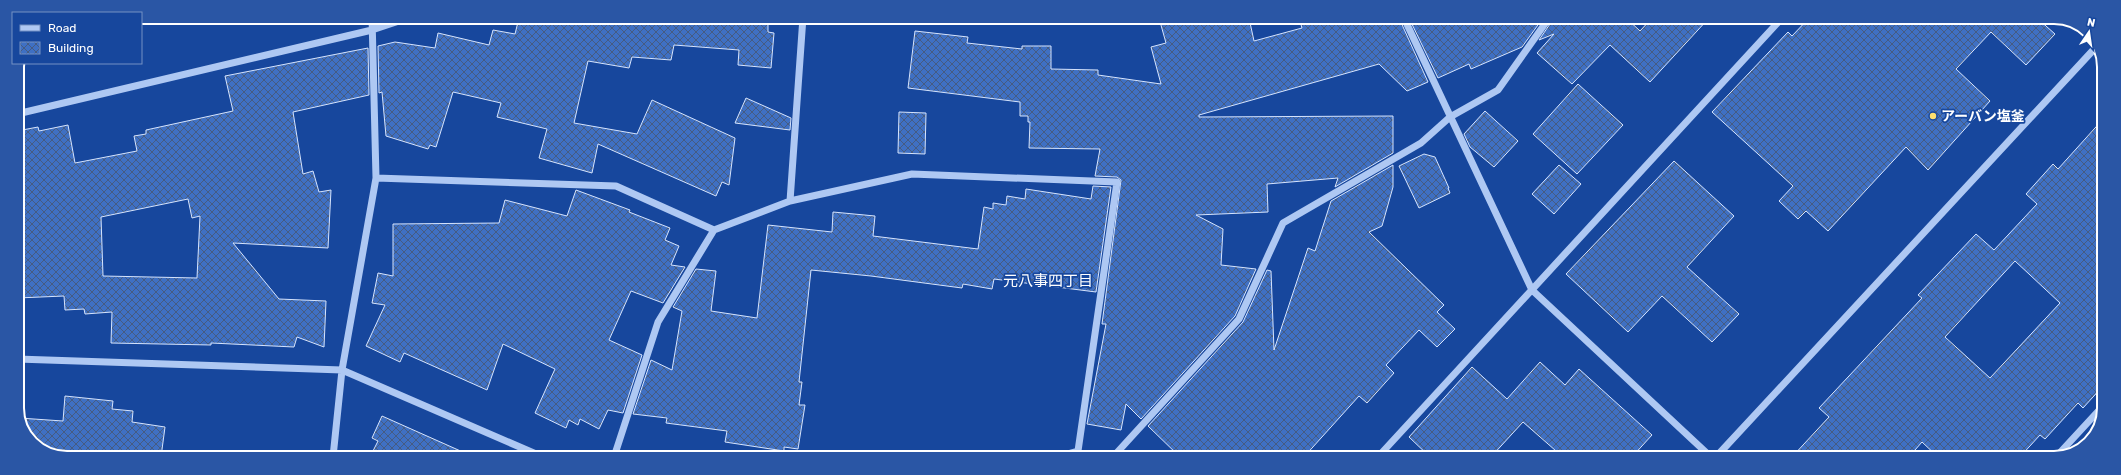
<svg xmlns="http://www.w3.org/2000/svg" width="2121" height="475" font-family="Rubik,'Noto Sans JP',sans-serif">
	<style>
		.building { fill: url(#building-cross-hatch); stroke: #d6e4fd; fill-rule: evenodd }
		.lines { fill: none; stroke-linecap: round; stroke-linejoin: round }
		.minor { stroke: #aec8f3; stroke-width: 7 }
		.poi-dot { fill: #ffe06f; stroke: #17479d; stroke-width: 1.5 }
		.labels { text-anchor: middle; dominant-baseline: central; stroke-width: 3.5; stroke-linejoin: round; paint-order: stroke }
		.poi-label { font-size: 14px; font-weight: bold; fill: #fff; stroke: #17479d; text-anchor: start }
		.neighbourhood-label { font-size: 15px; fill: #fff; stroke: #17479d }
		.rim { fill: none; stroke: #fff; stroke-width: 2 }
	</style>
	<defs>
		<pattern id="building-cross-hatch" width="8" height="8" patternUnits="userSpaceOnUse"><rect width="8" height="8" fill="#3f70c3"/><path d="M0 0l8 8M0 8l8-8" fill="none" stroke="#465c82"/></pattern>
	</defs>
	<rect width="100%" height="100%" fill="#17479d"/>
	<path class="building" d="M541,17H673L768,24V32L774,33L771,68L738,65L739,50L674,45L671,60L632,57L629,68L588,61L574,123L637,134L652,100L735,138L729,185L722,182L716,196L598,144L592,173L539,158L547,129L497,117L501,103L453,92L436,147L430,145L428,149L386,136L382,92L379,93L378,46L395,42L435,48L438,33L489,45L493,30L515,34L519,18L540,23Z
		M1159,18H1249L1254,41L1302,28L1299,18H1399L1428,82L1407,91L1379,64L1199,115V117L1393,116V153L1335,187L1338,178L1267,184L1268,212L1196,215L1223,229L1221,265L1256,269L1235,316L1141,419L1126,404L1121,430L1087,424L1106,324H1102L1121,180L1117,177L1095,176L1100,149L1029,148L1030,122H1028V116H1020V102L908,88L915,31L968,37L967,43L1022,49V46H1051V69L1098,70V75L1161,84L1151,47L1166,43Z
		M1409,18H1543L1522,47L1471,69L1469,64L1438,78Z
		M1554,18H1626L1640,31L1652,18H1709L1650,82L1610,45L1572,84L1537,53L1554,34L1539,40Z
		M1809,18H2037L2055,34L2026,65L1991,32L1956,69L1990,101L1928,170L1906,147L1828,231L1806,211L1798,219L1779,201L1793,186L1712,112L1788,32L1792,36Z
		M368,48L369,95L293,112L303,174L313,171L319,192L331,190L328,248L233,243L279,299L326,301L324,347L297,337L294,347L211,343V345L111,343L112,312L85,314L84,309L65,310L64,296L17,298V131L38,127L39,131L68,125L75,163L137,151L134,136L146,134V130L233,111L225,76ZM188,199L192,218L200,216L197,278L103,276L101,217Z
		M1578,84L1623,125L1577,174L1533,134Z
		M746,98L791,118L790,130L735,123Z
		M1485,111L1518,141L1494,167L1470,147L1464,134Z
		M899,112L926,113L925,154L898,153Z
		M2104,118L2103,386L2083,408L2078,403L2045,439L2040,435L2019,458H1939L1922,442L1908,458H1791L1829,417L1819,408L1922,298L1918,295L1976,234L1994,250L2037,204L2026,194L2053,164L2058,169ZM2015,261L2060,303L1990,378L1945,337Z
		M1424,154L1435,157L1449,188H1448L1450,193L1419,208L1399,166Z
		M1674,161L1734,216L1687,267L1739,314L1712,342L1662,296L1628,332L1566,274Z
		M1393,165V187L1382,226L1369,232L1444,305L1437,312L1455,329L1437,347L1419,330L1386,365L1394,373L1367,403L1359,396L1303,458H1181L1148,426L1243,322L1267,270L1271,271L1274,350L1308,248L1315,251L1331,201Z
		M1559,165L1581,184L1554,214L1532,194Z
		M1093,186L1111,187L1096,292L994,279L992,289L963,284L962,288L871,276L811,270L799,382H802L799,405H805L798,449L784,447V451L725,442L727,431L666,423L667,418L633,414L651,360L672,370L682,311L673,307L696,269L716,271L711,311L757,318L768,225L832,232L833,212L875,216L873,236L978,249L984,207L993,209V203L1006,205L1007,196L1025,199L1026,189L1091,199Z
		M576,190L630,210L629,212L670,228L665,240L679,246L671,265L685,267L663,303L631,291L609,340L642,355L623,413L608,410L599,429L580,419L578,425L569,420L566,428L535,413L555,369L503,344L487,390L404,353L400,362L366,346L385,305L372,303L378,273L393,276V224L499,223L505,200L567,216Z
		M1540,362L1565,385L1579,369L1652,435L1631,458H1564L1523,422L1490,458H1431L1409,437L1472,367L1507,399Z
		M65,396L113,401L112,409L133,411L132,422L165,427L161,457H57L31,443L19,418L63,421Z
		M382,416L474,457H370L378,441L372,438Z"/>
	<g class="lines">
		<path class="minor" d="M1404,18L1532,290L1712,458
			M2089,33L2092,36
			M17,114L372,30L411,17
			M376,178L616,186L714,230
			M790,201L803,17
			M17,359L342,370L543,457
			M333,457L342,370L376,178L372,17
			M614,457L658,322L714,230L790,201L912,174L1117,182L1078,451
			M1053,458L1078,451L1084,458
			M1112,458L1239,319L1283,223L1421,143L1450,117L1498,90L1549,18
			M1377,458L1782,18
			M1715,458L2097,46
			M2055,458L2103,406"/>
	</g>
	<circle class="poi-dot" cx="1933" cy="116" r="4"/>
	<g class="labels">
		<g class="poi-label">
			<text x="1941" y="116">アーバン塩釜</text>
		</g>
		<g class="neighbourhood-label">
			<text x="1048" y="281">元八事四丁目</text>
		</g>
	</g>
	<path d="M0 0H2121V475H0ZM67 24H2054A43 43 0 0 1 2097 67V408A43 43 0 0 1 2054 451H67A43 43 0 0 1 24 408V67A43 43 0 0 1 67 24Z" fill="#2a56a5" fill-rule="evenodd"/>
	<path class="rim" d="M67 24H2054A43 43 0 0 1 2097 67V408A43 43 0 0 1 2054 451H67A43 43 0 0 1 24 408V67A43 43 0 0 1 67 24Z"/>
	<rect x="12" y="12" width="130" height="52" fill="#17479d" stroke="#7491c4"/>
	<rect x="20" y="25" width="20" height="6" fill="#aec8f3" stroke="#7491c4"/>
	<text x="48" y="32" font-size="12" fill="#ffffff">Road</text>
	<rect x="20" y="42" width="20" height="12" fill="url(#building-cross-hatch)" stroke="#7491c4"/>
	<text x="48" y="52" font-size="12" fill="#ffffff">Building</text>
	<g transform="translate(2089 32) rotate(13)" stroke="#17479d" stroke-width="3" paint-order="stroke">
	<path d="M0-3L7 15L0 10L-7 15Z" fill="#ffffff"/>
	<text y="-6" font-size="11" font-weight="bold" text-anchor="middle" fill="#ffffff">N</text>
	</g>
</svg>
